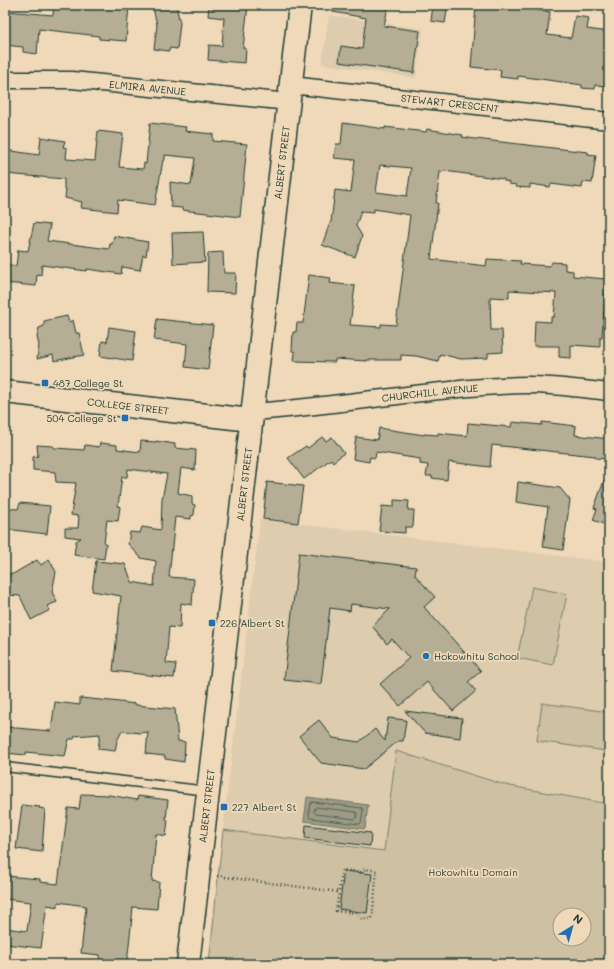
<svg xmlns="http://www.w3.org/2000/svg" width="614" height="969" font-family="Mali,sans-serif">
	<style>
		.built { fill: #deccae }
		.green { fill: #cec0a3; stroke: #767e6c; fill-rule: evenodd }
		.water { fill: #9d9b84; stroke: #6b7564 }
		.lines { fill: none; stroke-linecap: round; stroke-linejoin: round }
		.shore { stroke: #516354; stroke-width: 1 }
		.building { fill: #b5ae94; stroke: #1f3d34; fill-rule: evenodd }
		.lane-casing { stroke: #1f3d34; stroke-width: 11 }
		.street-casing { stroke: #1f3d34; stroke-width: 19 }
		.secondary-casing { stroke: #1f3d34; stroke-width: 25 }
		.path { stroke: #1f3d34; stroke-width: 2.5; stroke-dasharray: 1 3; stroke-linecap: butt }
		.lane { stroke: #f0d9b9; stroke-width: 8 }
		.street { stroke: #f0d9b9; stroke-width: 16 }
		.secondary { stroke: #f0d9b9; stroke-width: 22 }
		.poi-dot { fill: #1f6fb2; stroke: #f0d9b9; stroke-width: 1.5 }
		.labels { text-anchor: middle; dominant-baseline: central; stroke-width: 3.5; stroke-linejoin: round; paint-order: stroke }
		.street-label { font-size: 10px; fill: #1f3d34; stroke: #f0d9b9 }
		.poi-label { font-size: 10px; fill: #1f3d34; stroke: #f0d9b9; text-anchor: start }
		.park-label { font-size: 10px; fill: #304a3f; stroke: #f0d9b9 }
	</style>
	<rect width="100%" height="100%" fill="#f0d9b9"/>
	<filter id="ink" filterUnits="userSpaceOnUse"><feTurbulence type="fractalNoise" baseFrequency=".025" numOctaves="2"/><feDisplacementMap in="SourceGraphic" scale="8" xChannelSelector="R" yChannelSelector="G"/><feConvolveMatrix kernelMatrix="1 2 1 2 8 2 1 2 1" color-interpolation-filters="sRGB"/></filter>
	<g filter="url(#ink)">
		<path class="built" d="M329,15L423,29L416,78L322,64Z
			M260,519L609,562V804L505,785L396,751L384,851L223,830Z"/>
		<path class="green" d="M532,587L567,594L553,665L517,658Z
			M542,703L609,712V729L606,751L537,741Z
			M396,751L505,785L609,804V964H209L223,830L384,851ZM560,915H584V939H560Z"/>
		<path class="water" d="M307,797L368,805L365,829L304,821Z"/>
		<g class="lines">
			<path class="shore" d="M312,802L362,808L363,810L361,823L359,824L310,818C308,814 309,804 312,802Z
				M316,807L356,812L357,814V817L355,819L316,814L314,812Z"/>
		</g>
		<path class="building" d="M54,5H116L129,6L126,41L99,39V36L39,29L37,54L23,52V47L5,45V11L53,15Z
			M167,5H176L180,23L177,49L170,48L169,51L154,49L157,25L153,8Z
			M209,5H248L243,48L246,49L245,63L208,60L209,45L222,46L224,18L208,16Z
			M334,5H377L388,7L384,26L420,31L414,73L339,62L341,46L362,49L366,18L333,12Z
			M433,5H448L445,23L431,21Z
			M476,5H504L550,12L547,35L571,38L575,16L589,18L587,29L609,32V58L607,86L595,85V89L582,88V85L555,81L518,76V79L500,77L501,70L471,67Z
			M150,123L186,127L185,131L213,134V141L247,144L240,217L182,210V208L171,207L170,182L191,185L195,158L165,155V160H163L155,205L118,200L117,212L81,208L82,202L65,198L66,189H64V179L5,174V150L39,155L41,137L65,141L63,147L67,148L66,159L95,161L98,131L123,134L119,167L143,169L144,163L146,164Z
			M343,123L385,129V127L426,132L427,129L463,135L462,137L475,139L588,152V154L596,155L592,183L583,182L582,188L551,184L550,187L530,184V188L516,187V185L509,184V182L504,181V179L444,171L443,172H440L436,203H438L431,259L486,266L487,259L521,261L520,264L550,266L552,262L565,263V270L573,271V276L606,279L602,337H600V347L571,345V358L559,357V346H534L535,321L551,322V317H554L556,293L509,290V298L490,297L491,330H502L503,352L488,353V358L461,359L440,354L438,361L416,356L401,355V360H367V361L335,359V362L294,361L295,352L292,351L293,332H296L297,323H303L309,275L331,278L330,283L355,286L350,325L381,327V324L396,325L410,215L374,209V212L361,211L356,226L362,236L355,257L322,245L330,223L331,222L335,190L351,192L355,160L334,158L336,144H341ZM380,165L411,168L407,196L376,192Z
			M34,223L50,225L47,241L109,249L110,244H112L114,236L148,242L146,256L143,255L140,270L122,267L121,274L87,269V271L42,265L41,275L37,274L36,286L5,283V264L16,266L18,250L28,251Z
			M203,232L205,262L173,264L172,233Z
			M223,252L224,273H236L235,293L207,292L208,253Z
			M67,316L69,322L73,320L76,333H79L84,355L54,361L53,355L37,359L39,345L37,337L39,328L44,326V321Z
			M157,319L213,325L208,370L185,367L187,344L154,340Z
			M109,327L136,331L132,361L100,356L102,341L107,342Z
			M512,422L542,425V422L576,426L575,435L609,439V459L595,458V456L492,445L490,467L449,462L447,480L432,478V476H426L428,465L420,464V459L376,452L375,458L370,457L369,462L353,459L356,437L377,440L379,428L424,435V434L438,435V433L467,436L468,423L511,427Z
			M322,437L326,441L332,437L344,453L333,462L331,459L304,479L288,458L306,446L308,448Z
			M141,441L156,442V441L175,444V448L196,450L195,470L181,468L178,493L192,496V504L195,505L194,515L191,516V519L175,517L169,577L194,579L192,605L181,603L180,628L169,627L166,663L176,664L174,678L113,671L121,596L92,591L96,561L125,564L132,582L154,586L156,561L141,558L128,544L130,532L140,533L142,527L161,530L162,499L167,474L128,469L127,477H122L118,506L120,507L118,521L107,520L104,543L106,544L104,559L74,555L76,541L81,538L65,536V528H78L79,516L71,515L76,483L56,482L55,472L33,470V457L38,456L37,445L53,446L55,448L84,450L85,445L99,447L100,443L117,445V449L140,452Z
			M608,470L609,471V526L593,520L597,509L594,508Z
			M267,482L303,486L298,523L263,519Z
			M518,482L560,488L570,500L563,550L543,547L548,507L516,502Z
			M394,500L409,501L408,510H414L413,527H405V533L379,531L382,506L394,507Z
			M20,503L50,506L47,534L5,529V508L18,509Z
			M299,553L416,567L415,575L435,597L424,607L481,671L468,682L476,691L453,711L427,682L400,706L380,684L409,658L392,639L387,644L372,626L390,609L351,604L350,611L330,608L321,684L284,680Z
			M49,559L56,572L52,592L57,602L47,606L50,610L31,620L20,596L5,595V573L13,574L37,560L41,565Z
			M80,698L111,701L136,704V705L175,709L178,741L185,742L184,762L165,759V756L146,754L148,732L141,733L122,731L117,741L115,751L98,749L100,734L75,736L74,739H69L65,756L26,752V755L5,753V727L51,731L55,702L80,705Z
			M405,711L462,718L460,738L425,733Z
			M388,718L406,720L403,741H398L364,769L321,763L299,736L319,720L333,738L359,742L375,729L385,741Z
			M81,794L109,795L137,800L138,796L168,800L166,819L168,820L166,836L156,834L152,881L159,882L157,909L133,907L127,964H99L100,955L81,953L86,906L58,902V907L47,905L41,948L5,944V928L27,931L31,902L5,899V876L40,879V882L58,884L68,808L79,809Z
			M22,805L40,807L39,808L45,809L42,852L16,849Z
			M306,825L371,833L370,846L305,838Z
			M344,871L372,874L367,913L339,909Z"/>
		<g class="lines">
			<g class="lane-casing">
				<path id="lane" d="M5,767L208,791"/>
			</g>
			<g class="street-casing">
				<g id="street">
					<path id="s1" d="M5,80H72L289,102"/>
					<path id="s2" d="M291,85L609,121"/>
					<path id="s3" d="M252,412C344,406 435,387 527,385C554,385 582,389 609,392"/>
				</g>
			</g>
			<g class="secondary-casing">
				<g id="secondary">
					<path id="s4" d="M5,392L251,420"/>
					<path id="s5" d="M188,964L300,5"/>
				</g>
			</g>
			<path class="path" d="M217,876L339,892L342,870L361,872L365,869L377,871L372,919L360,918L356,913L336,911L339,892"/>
			<use href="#lane" class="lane"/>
			<use href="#street" class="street"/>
			<use href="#secondary" class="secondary"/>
		</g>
	</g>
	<g class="poi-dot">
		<rect x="41" y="379" width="8" height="8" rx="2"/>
		<rect x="121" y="414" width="8" height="8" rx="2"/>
		<rect x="208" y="619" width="8" height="8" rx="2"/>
		<circle cx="426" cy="656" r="4"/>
		<rect x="220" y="803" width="8" height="8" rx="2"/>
	</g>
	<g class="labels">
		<g class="street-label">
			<text stroke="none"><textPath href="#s1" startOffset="143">ELMIRA AVENUE</textPath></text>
			<text stroke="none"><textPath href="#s2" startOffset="160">STEWART CRESCENT</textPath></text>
			<text stroke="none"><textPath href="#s5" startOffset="807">ALBERT STREET</textPath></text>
			<text stroke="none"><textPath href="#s3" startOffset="179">CHURCHILL AVENUE</textPath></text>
			<text stroke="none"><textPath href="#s4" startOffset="124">COLLEGE STREET</textPath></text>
			<text stroke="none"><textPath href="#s5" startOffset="483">ALBERT STREET</textPath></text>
			<text stroke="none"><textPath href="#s5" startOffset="159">ALBERT STREET</textPath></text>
		</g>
		<g class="poi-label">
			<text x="53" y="383">487 College St</text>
			<text x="117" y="418" text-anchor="end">504 College St</text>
			<text x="220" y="623">226 Albert St</text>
			<text x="434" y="656">Hokowhitu School</text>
			<text x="232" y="807">227 Albert St</text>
		</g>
		<g class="park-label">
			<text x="473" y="872">Hokowhitu Domain</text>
		</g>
	</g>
	<rect width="614" height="969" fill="none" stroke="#f0d9b9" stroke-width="20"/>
	<rect x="10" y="10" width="594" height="949" fill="none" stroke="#1f3d34" stroke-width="1.5" filter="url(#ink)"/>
	<g transform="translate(572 927) rotate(37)"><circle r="19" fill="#f0d9b9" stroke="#9c9b84"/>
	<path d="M0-3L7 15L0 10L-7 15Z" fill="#1f6fb2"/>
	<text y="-6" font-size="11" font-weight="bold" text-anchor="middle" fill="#1f3d34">N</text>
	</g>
</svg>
